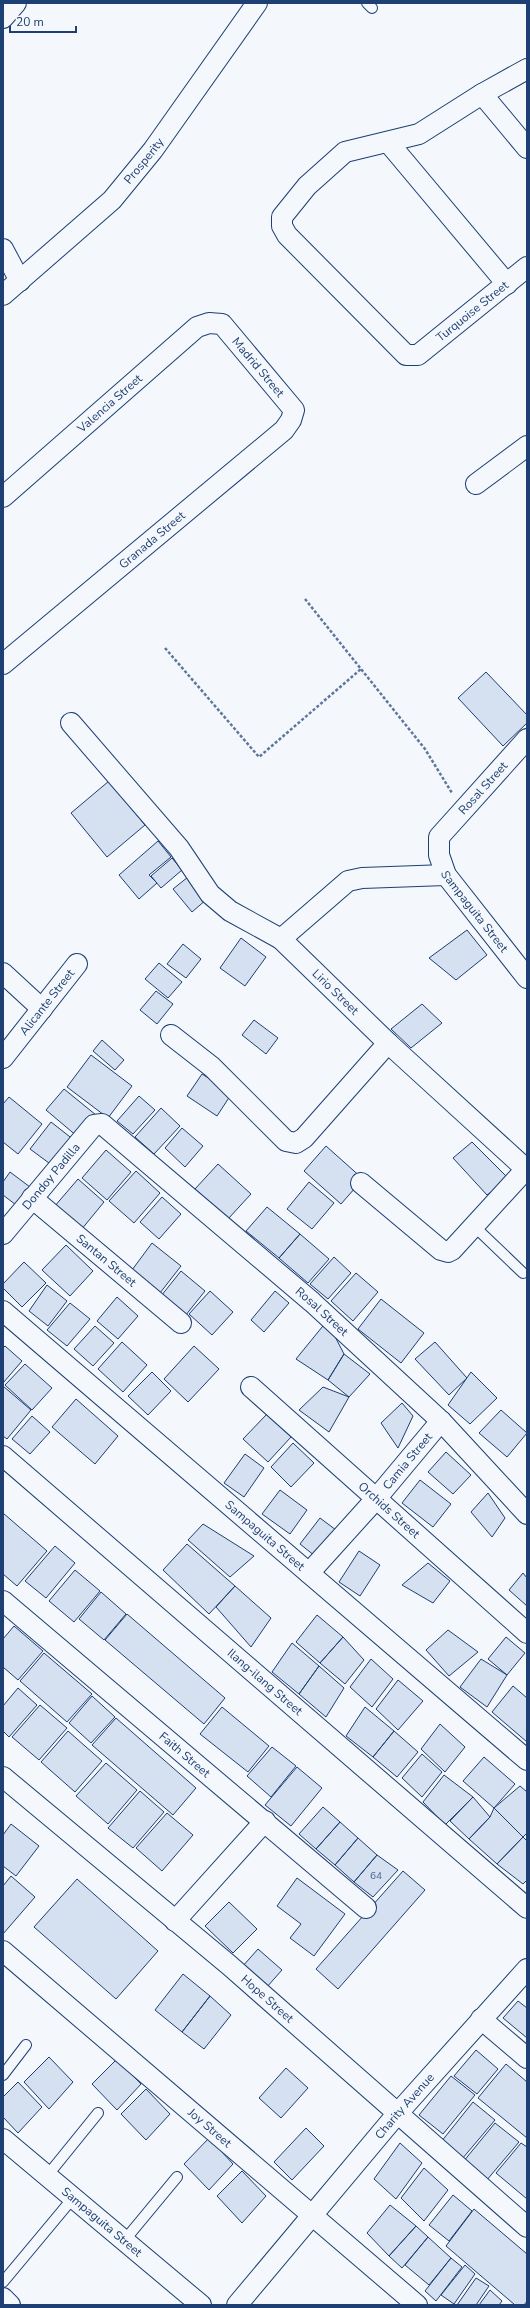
<svg xmlns="http://www.w3.org/2000/svg" width="530" height="2308" font-family="'Nunito Sans',sans-serif">
	<style>
		.building { fill: #d5e0f0; stroke: #1d3f73 }
		.lines { fill: none; stroke-linecap: round; stroke-linejoin: round }
		.service-casing { stroke: #1d3f73; stroke-width: 12 }
		.minor-casing { stroke: #1d3f73; stroke-width: 22 }
		.path { stroke: #5e769c; stroke-width: 2.5; stroke-dasharray: 3 2; stroke-linecap: butt }
		.service { stroke: #f4f7fb; stroke-width: 10 }
		.minor { stroke: #f4f7fb; stroke-width: 20 }
		.labels { text-anchor: middle; dominant-baseline: central; stroke-width: 3; stroke-linejoin: round; paint-order: stroke }
		.number-label { font-size: 10px; fill: #4b6792 }
		.street-label { font-size: 12px; fill: #1d3f73; stroke: #f4f7fb }
	</style>
	<rect width="100%" height="100%" fill="#f4f7fb"/>
	<path class="building" d="M486,672L527,715V723L503,746L458,698Z
		M109,781L145,825L107,857L71,813Z
		M158,841L171,857L149,875L157,883L139,899L119,875Z
		M172,858L182,870L161,888L151,876Z
		M188,877L207,899L192,912L173,889Z
		M467,930L487,955L456,980L429,958Z
		M241,938L266,957L245,986L220,968Z
		M183,944L201,959L186,978L167,964Z
		M159,963L182,982L168,998L145,979Z
		M156,991L173,1004L157,1024L140,1010Z
		M422,1004L442,1023L411,1048L391,1029Z
		M254,1020L278,1038L266,1054L242,1035Z
		M102,1040L124,1060L115,1070L93,1051Z
		M91,1055L132,1086L108,1118L67,1087Z
		M202,1074L232,1093L217,1116L187,1096Z
		M64,1089L96,1115L78,1137L46,1110Z
		M139,1096L155,1110L133,1134L117,1121Z
		M9,1097L42,1124L18,1154L3,1142V1104Z
		M161,1108L180,1126L154,1154L135,1137Z
		M51,1122L74,1140L53,1166L30,1149Z
		M182,1128L203,1146L185,1167L165,1148Z
		M472,1142L509,1179L487,1195L453,1158Z
		M326,1146L363,1179L341,1204L304,1171Z
		M106,1150L131,1172L107,1200L82,1178Z
		M218,1164L251,1194L228,1219L195,1189Z
		M136,1171L160,1193L134,1223L109,1201Z
		M10,1172L34,1190L20,1208L3,1195V1182Z
		M78,1179L104,1202L81,1230L54,1207Z
		M309,1182L334,1203L312,1229L287,1209Z
		M162,1197L181,1214L159,1239L140,1222Z
		M267,1207L300,1234L279,1258L246,1231Z
		M300,1234L329,1259L308,1283L279,1258Z
		M152,1243L181,1266L160,1293L132,1270Z
		M66,1245L93,1271L70,1296L42,1270Z
		M334,1257L351,1273L328,1299L310,1284Z
		M24,1262L46,1283L22,1307L3,1288V1284Z
		M181,1271L205,1291L185,1316L161,1296Z
		M356,1273L378,1292L353,1321L331,1301Z
		M47,1285L67,1301L48,1326L29,1311Z
		M210,1291L233,1312L212,1335L189,1314Z
		M275,1291L289,1303L264,1332L251,1320Z
		M117,1297L138,1316L118,1339L97,1321Z
		M381,1299L424,1333L401,1363L358,1329Z
		M70,1303L90,1319L67,1346L47,1330Z
		M327,1321L344,1354L328,1380L296,1359Z
		M95,1326L114,1343L93,1366L74,1349Z
		M122,1342L147,1365L123,1392L98,1369Z
		M435,1342L467,1378L449,1395L415,1359Z
		M5,1346L22,1361L3,1383V1348Z
		M194,1346L219,1369L188,1402L164,1379Z
		M344,1354L370,1374L349,1397L328,1380Z
		M25,1364L52,1388L32,1410L5,1385Z
		M152,1372L171,1391L148,1415L128,1396Z
		M471,1372L497,1398L470,1424L448,1405Z
		M3,1386L31,1410L7,1439L3,1436Z
		M323,1387L349,1397L329,1432L299,1410Z
		M76,1399L118,1436L95,1464L52,1427Z
		M402,1403L413,1416L398,1448L381,1423Z
		M501,1410L527,1433L507,1457L479,1433Z
		M267,1414L291,1437L268,1462L243,1439Z
		M32,1416L50,1432L30,1454L12,1439Z
		M293,1443L314,1463L291,1487L271,1467Z
		M446,1452L471,1475L453,1494L428,1472Z
		M245,1454L264,1468L244,1497L224,1483Z
		M420,1480L451,1504L433,1527L402,1503Z
		M280,1490L307,1510L290,1534L262,1514Z
		M488,1493L505,1518L492,1537L471,1512Z
		M3,1513L47,1551L17,1586L3,1574Z
		M320,1518L336,1530L315,1556L300,1544Z
		M203,1524L254,1556L230,1577L188,1540Z
		M187,1544L235,1586L209,1614L163,1570Z
		M55,1546L75,1563L46,1598L25,1581Z
		M359,1551L380,1565L360,1596L339,1582Z
		M428,1563L450,1581L433,1603L402,1585Z
		M75,1570L100,1591L74,1622L49,1601Z
		M523,1573L527,1578V1606L509,1590Z
		M235,1586L271,1618L251,1647L216,1607Z
		M101,1592L126,1614L104,1640L79,1619Z
		M127,1614L225,1698L204,1724L105,1640Z
		M317,1615L343,1637L320,1663L296,1642Z
		M14,1626L43,1651L18,1680L3,1667V1639Z
		M448,1630L478,1652L449,1676L426,1650Z
		M343,1637L364,1660L345,1684L320,1663Z
		M506,1637L525,1653L507,1675L488,1659Z
		M292,1643L319,1666L299,1694L272,1672Z
		M44,1653L92,1694L67,1722L20,1681Z
		M371,1659L393,1679L372,1707L350,1687Z
		M481,1659L507,1675L487,1707L460,1687Z
		M319,1666L344,1688L326,1717L299,1694Z
		M398,1680L423,1701L398,1730L376,1709Z
		M513,1686L527,1698V1742L492,1712Z
		M18,1688L37,1705L9,1737L3,1731V1706Z
		M92,1696L115,1717L91,1743L69,1723Z
		M40,1705L67,1728L39,1760L12,1737Z
		M222,1707L269,1746L248,1772L200,1734Z
		M365,1707L394,1731L373,1757L346,1736Z
		M116,1718L196,1788L173,1815L92,1745Z
		M440,1724L465,1747L445,1772L421,1749Z
		M68,1731L102,1761L75,1792L41,1762Z
		M394,1731L418,1752L397,1777L373,1757Z
		M272,1747L296,1766L271,1797L247,1776Z
		M422,1754L442,1772L422,1797L402,1778Z
		M484,1757L515,1784L494,1808L463,1781Z
		M106,1763L137,1790L108,1824L76,1796Z
		M297,1767L322,1788L291,1826L265,1805Z
		M444,1775L473,1797L445,1825L423,1802Z
		M520,1786L527,1792V1833L523,1837L494,1808Z
		M140,1791L164,1812L133,1848L108,1828Z
		M473,1797L490,1817L469,1839L450,1821Z
		M323,1807L340,1822L316,1849L299,1834Z
		M494,1808L523,1837L497,1864L469,1839L490,1817Z
		M167,1813L193,1835L162,1871L136,1848Z
		M340,1822L358,1838L335,1865L316,1849Z
		M11,1824L39,1846L16,1876L3,1866V1835Z
		M523,1837L527,1841V1880L523,1884L497,1864Z
		M358,1838L377,1855L354,1882L335,1865Z
		M377,1855L398,1870L373,1897L354,1882Z
		M403,1871L425,1890L338,1989L316,1969Z
		M11,1876L35,1897L3,1934V1886Z
		M297,1878L345,1914L314,1956L290,1938L301,1924L277,1906Z
		M77,1879L158,1951L116,1999L34,1927Z
		M229,1902L257,1929L233,1953L205,1926Z
		M258,1949L282,1970L266,1988L242,1967Z
		M183,1974L210,1996L182,2032L155,2010Z
		M210,1996L231,2015L204,2049L182,2032Z
		M518,2001L527,2008V2038L503,2018Z
		M476,2050L498,2069L477,2094L454,2076Z
		M49,2057L73,2082L49,2109L24,2082Z
		M117,2059L141,2084L117,2110L92,2084Z
		M506,2064L527,2082V2138L478,2098Z
		M286,2068L308,2088L281,2118L259,2098Z
		M451,2076L475,2095L443,2134L419,2115Z
		M18,2082L42,2107L18,2133L3,2117V2097Z
		M146,2089L170,2114L146,2140L121,2114Z
		M473,2102L495,2120L462,2159L441,2142Z
		M495,2123L519,2142L486,2181L463,2162Z
		M306,2128L324,2146L292,2180L274,2162Z
		M209,2138L233,2164L209,2190L184,2164Z
		M400,2143L422,2163L396,2199L374,2179Z
		M521,2143L527,2147V2199L496,2173Z
		M424,2168L448,2190L424,2221L401,2198Z
		M242,2171L266,2196L242,2223L217,2196Z
		M453,2195L472,2211L449,2241L429,2225Z
		M390,2205L416,2226L389,2256L367,2233Z
		M474,2209L527,2254V2301L524,2305H515L446,2246Z
		M416,2226L428,2237L402,2268L389,2256Z
		M428,2237L451,2258L429,2285L405,2265Z
		M451,2258L462,2267L436,2301L425,2291Z
		M465,2265L475,2274L454,2304L441,2295Z
		M476,2278L489,2286L476,2305H457Z
		M490,2290L502,2301L499,2305H479Z"/>
	<g class="lines">
		<g class="service-casing">
			<path id="service" d="M367,3L372,8
				M475,1227L523,1273
				M3,2075L26,2045
				M47,2176L98,2113
				M124,2241L177,2177
				M3,2282L73,2198"/>
		</g>
		<g class="minor-casing">
			<g id="minor">
				<path d="M3,18L16,3"/>
				<path id="s1" d="M527,69L482,94L419,134L345,152L307,186L282,217V226L287,235L406,355H418L527,267"/>
				<path d="M482,94L527,148"/>
				<path d="M388,142L507,284"/>
				<path d="M3,249L20,281"/>
				<path id="s2" d="M3,295L112,200L153,150L257,3"/>
				<path d="M476,484L527,446"/>
				<path id="s3" d="M3,497L197,327L209,323L222,324L294,410L291,420L284,430L3,664"/>
				<path d="M71,723L179,848L210,894L230,911L281,939"/>
				<path id="s4" d="M527,739L439,837V855L446,875L527,978"/>
				<path id="s5" d="M446,875L362,878L348,881L281,939L388,1043L527,1170"/>
				<path d="M3,973L42,1009"/>
				<path d="M171,1035L212,1067L286,1141L296,1143L304,1138L388,1043"/>
				<path id="s6" d="M3,1058L77,964"/>
				<path d="M361,1183L441,1250L448,1252L452,1250L526,1169"/>
				<path id="s7" d="M32,1198L181,1323"/>
				<path id="s8" d="M3,1234L94,1125L102,1124L312,1302L441,1421L527,1514"/>
				<path id="s9" d="M3,1311L527,1760"/>
				<path id="s10" d="M251,1387L527,1633"/>
				<path id="s11" d="M3,1456L527,1908"/>
				<path id="s12" d="M309,1573L375,1500L441,1421"/>
				<path id="s13" d="M3,1601L366,1908"/>
				<path id="s14" d="M3,1777L229,1965L527,2227"/>
				<path d="M175,1921L265,1821"/>
				<path id="s15" d="M3,1951L417,2305"/>
				<path d="M481,2019L527,2058"/>
				<path id="s16" d="M3,2139L201,2305"/>
				<path d="M3,2298L10,2305"/>
				<path id="s17" d="M237,2305L397,2114L527,1969"/>
			</g>
		</g>
		<path class="path" d="M305,599L425,749L452,793
			M165,648L259,757L361,669"/>
		<use href="#service" class="service"/>
		<use href="#minor" class="minor"/>
	</g>
	<g class="labels">
		<g class="number-label">
			<text x="376" y="1876">64</text>
		</g>
		<g class="street-label">
			<text stroke="none"><textPath href="#s2" startOffset="195">Prosperity</textPath></text>
			<text stroke="none"><textPath href="#s1" startOffset="563">Turquoise Street</textPath></text>
			<text stroke="none"><textPath href="#s3" startOffset="340">Madrid Street</textPath></text>
			<text stroke="none"><textPath href="#s3" startOffset="142">Valencia Street</textPath></text>
			<text transform="translate(152 540) rotate(-40)">Granada Street</text>
			<text transform="translate(483 788) rotate(-48)">Rosal Street</text>
			<text stroke="none"><textPath href="#s4" startOffset="217">Sampaguita Street</textPath></text>
			<text stroke="none"><textPath href="#s5" startOffset="263">Lirio Street</textPath></text>
			<text stroke="none"><textPath href="#s6" startOffset="71">Alicante Street</textPath></text>
			<text stroke="none"><textPath href="#s8" startOffset="75">Dondoy Padilla</textPath></text>
			<text stroke="none"><textPath href="#s7" startOffset="97">Santan Street</textPath></text>
			<text stroke="none"><textPath href="#s8" startOffset="439">Rosal Street</textPath></text>
			<text stroke="none"><textPath href="#s12" startOffset="149">Camia Street</textPath></text>
			<text stroke="none"><textPath href="#s10" startOffset="185">Orchids Street</textPath></text>
			<text stroke="none"><textPath href="#s9" startOffset="345">Sampaguita Street</textPath></text>
			<text stroke="none"><textPath href="#s11" startOffset="346">Ilang-ilang Street</textPath></text>
			<text stroke="none"><textPath href="#s13" startOffset="238">Faith Street</textPath></text>
			<text stroke="none"><textPath href="#s14" startOffset="345">Hope Street</textPath></text>
			<text stroke="none"><textPath href="#s17" startOffset="260">Charity Avenue</textPath></text>
			<text stroke="none"><textPath href="#s15" startOffset="272">Joy Street</textPath></text>
			<text stroke="none"><textPath href="#s16" startOffset="129">Sampaguita Street</textPath></text>
		</g>
	</g>
	<rect width="530" height="2308" fill="none" stroke="#1d3f73" stroke-width="8"/>
	<path d="M10 26v6h66v-6" fill="none" stroke="#1d3f73" stroke-width="2"/>
	<text x="16" y="26" font-size="12" fill="#1d3f73" stroke="#f4f7fb" stroke-width="3" paint-order="stroke">20 m</text>
</svg>
